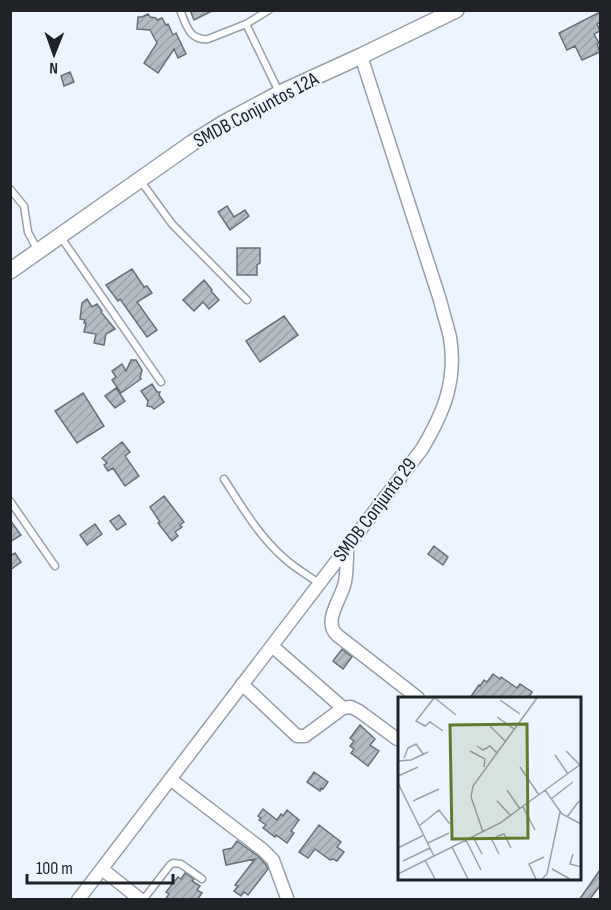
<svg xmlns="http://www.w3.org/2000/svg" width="611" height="910" font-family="'Sofia Sans Condensed',sans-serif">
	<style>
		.building { fill: url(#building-hatch); stroke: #687078; stroke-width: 1.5 }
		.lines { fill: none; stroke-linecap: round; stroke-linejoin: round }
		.service-casing { stroke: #979fa8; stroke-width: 9 }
		.minor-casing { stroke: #979fa8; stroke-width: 15 }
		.tertiary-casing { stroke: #979fa8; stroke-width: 18 }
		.service { stroke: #fff; stroke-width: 6 }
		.minor { stroke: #fff; stroke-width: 12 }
		.tertiary { stroke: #fff; stroke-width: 15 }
		.labels { text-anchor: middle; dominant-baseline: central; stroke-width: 4.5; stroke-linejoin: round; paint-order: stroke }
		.street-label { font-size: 20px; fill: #1f2226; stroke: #ecf5ff }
		.inset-road { fill: none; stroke: #9aa1a8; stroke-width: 1.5 }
		.view { fill: #5e7b30; fill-opacity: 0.15; stroke: #5e7b30; stroke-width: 3 }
		.inset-edge { fill: none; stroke: #1f2226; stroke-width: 3 }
	</style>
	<defs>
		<pattern id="building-hatch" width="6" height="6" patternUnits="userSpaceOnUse" patternTransform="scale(1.5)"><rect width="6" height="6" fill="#b3bcc5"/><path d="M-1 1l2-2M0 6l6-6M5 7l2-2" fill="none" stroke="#9aa1a9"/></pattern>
	</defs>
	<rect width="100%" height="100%" fill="#ecf5ff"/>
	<path class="building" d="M190,10H214L194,20Z
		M600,12V22L597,24L600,31L594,34L599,43L597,44L600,52L582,60L575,46L567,50L559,33Z
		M148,14L150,17L156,18L157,20L162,18L166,25L168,24L173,35L176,33L186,54L178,58L174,49L158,73L144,63L157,43L150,30L137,29L138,17H142Z
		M70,72L74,82L64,86L61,76Z
		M227,206L234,217L245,210L249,216L230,230L218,212Z
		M237,248H260V263L257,265V275H237Z
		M132,269L144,287L147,286L152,293L137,302L157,330L147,337L120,299L118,301L106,285Z
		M204,280L212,290L211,291L219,300L209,309L203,302L194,311L183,300Z
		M87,299L92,307L97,304L102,311L101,312L115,329L106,334L104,345L94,343L96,334L84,332L86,323H84L85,320L80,319L82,303Z
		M284,316L298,335L260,362L246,341Z
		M131,360H136L142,370L140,378L141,379L121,393L112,380L116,377L112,371L122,364L126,371Z
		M152,384L157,392H160L159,395L164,402L154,409L152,407L147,406L148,401L141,391Z
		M116,388L125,401L115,408L105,396Z
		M83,393L104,426L77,443L55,411Z
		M122,442L130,452L125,456L139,476L125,486L113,468L108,471L104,465L107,463L102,458Z
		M164,496L184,522L180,525L182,527L175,532L178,536L172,541L158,523L160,522L150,507Z
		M119,515L126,524L117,530L110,521Z
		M10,520L21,535L10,542Z
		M95,524L102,534L87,545L80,535Z
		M434,546L448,557L443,565L428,554Z
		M15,553L21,562L10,570V556Z
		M342,649L352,657L343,669L333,661Z
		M493,674L500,679L501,677L517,688L520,684L532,692L528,699H469L479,685L480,686L484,680L487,682Z
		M360,725L375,739L370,745L379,751L368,766L351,753L354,749L350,746L354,741L350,738Z
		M314,772L328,782L323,789L321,788L320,791L307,782Z
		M263,809L277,820L281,814L283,816L287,810L299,820L291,831L294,833L287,843L276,835L275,837L263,828L266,825L259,820L261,818L258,816Z
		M319,825L341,842L337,847L344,852L337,861L333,859L330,860L315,849L308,858L299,852Z
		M237,841L258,856L266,865L268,869L248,895L244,892L241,896L234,891L238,886L235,885L255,859L226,865L223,850L232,848Z
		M600,870V886L589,900H579Z
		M185,873L194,879L192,881L200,886L197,890L202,893L197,900H165L169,894L166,892L178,877L181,879Z"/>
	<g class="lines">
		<g class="service-casing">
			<path id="service" d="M180,10C186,24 189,41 208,39L246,24L269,10
				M246,24L279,92
				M140,180L172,224L247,300
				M10,189L24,206L28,232L38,251
				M60,236L161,382
				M224,479C242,507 259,536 284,558C295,568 307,575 319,583
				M10,501L55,566
				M143,900L170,865L173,863L181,864L202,879"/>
		</g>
		<g class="minor-casing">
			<path id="minor" d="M347,548C347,560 347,571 345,582C342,598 322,621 337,635L418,698
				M272,646L343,708
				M242,684L297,736H305L343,708L351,707L359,711L397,739
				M170,779L263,850L273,860L287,898
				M102,869L141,900
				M78,900L422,449C444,412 457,381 450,337C447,325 443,312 440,300L361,56"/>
		</g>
		<g class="tertiary-casing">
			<path id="tertiary" d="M10,271L192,143L224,123L280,93L361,56L456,10"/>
		</g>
		<use href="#service" class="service"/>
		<use href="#minor" class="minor"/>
		<use href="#tertiary" class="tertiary"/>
	</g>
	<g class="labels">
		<g class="street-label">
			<text transform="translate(256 110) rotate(-28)">SMDB Conjuntos 12A</text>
			<text transform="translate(375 510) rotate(-53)">SMDB Conjunto 29</text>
		</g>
	</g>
	<g transform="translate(398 697)">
		<rect width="183" height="183" fill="#ecf5ff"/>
		<path class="inset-road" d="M36,1L18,24L27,29L32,25L45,34M37,1L58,18M102,3L122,17M99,20L116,32M92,29L107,44M79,49L85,53L92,49L99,56M72,54L87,62L86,70M168,54L182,68M157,58L170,77M6,61L10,51L18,47L26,58M0,64L13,63L30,55M122,70L141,98M0,79L20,70M0,86L36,159M109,93L122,112M147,93L164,117L183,127M153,102L175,85M15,104L41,92M99,104L113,119M125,110L137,133M169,120L181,104M21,129L41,113L52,127M85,135L73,100L75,89L139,1M75,140L84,157M68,143L83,173M30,146L51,136M54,150L70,182M0,151L26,138M101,157L94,143L100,139L106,137L113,151M175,157L172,167L183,170M27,163L37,182M5,164L32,151M154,172L172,182M0,177L102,126L183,67M138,182L131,167L146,160M144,182L149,177L162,115"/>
		<path class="view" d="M129,27L130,141L54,142L52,28Z"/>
		<rect width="183" height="183" class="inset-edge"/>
	</g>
	<rect width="611" height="910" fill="none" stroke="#1f2226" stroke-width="24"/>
	<g transform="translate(54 54) rotate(181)" stroke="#ecf5ff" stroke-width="4.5" paint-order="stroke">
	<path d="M0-4.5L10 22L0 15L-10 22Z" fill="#1f2226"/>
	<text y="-9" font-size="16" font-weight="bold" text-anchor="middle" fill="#1f2226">N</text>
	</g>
	<path d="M27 874v9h146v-9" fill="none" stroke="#1f2226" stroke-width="3"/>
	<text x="36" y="874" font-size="18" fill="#1f2226" stroke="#ecf5ff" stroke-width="4.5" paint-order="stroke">100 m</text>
</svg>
